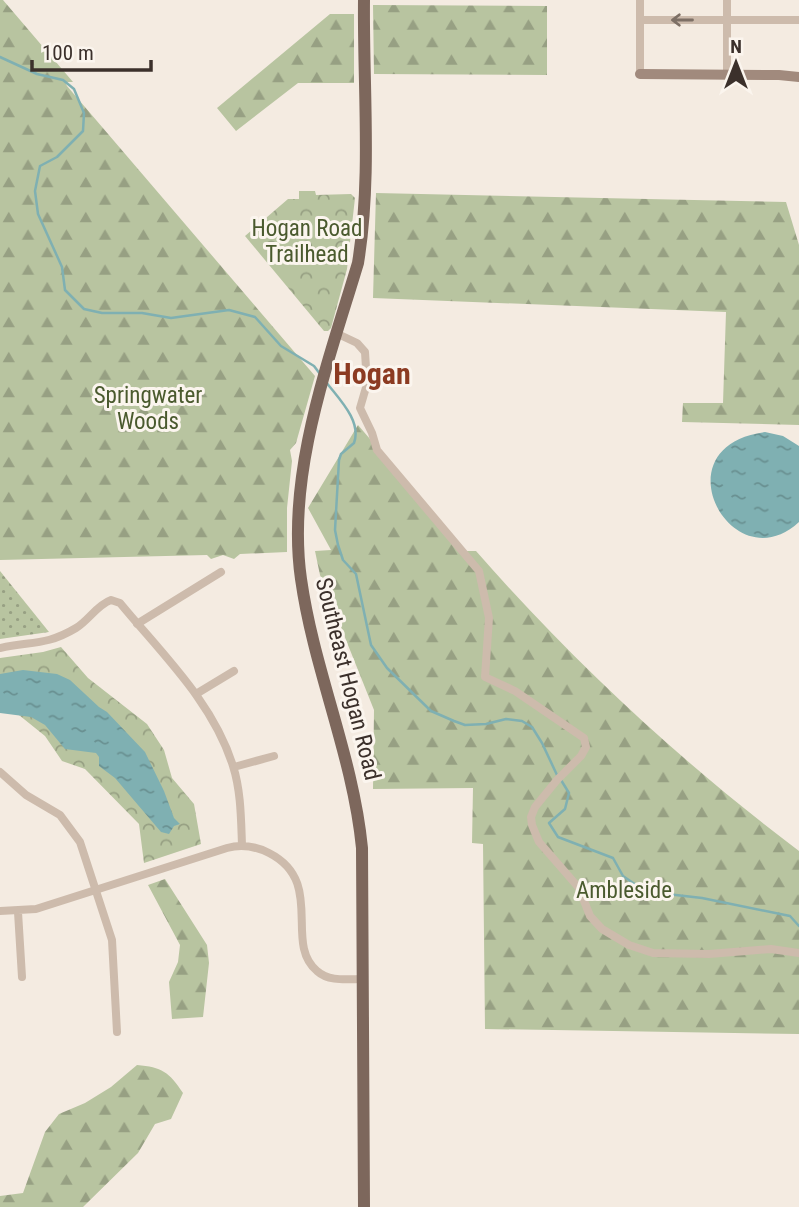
<svg xmlns="http://www.w3.org/2000/svg" width="799" height="1207" font-family="'Roboto Condensed',sans-serif">
	<style>
		.grass { fill: url(#grass-dots) }
		.forest { fill: url(#forest-firs) }
		.park { fill: url(#park-crowns) }
		.water { fill: url(#water-ripples) }
		.lines { fill: none; stroke-linecap: round; stroke-linejoin: round }
		.stream { stroke: #7fb0b2; stroke-width: 2.5 }
		.street { stroke: #cdbbac; stroke-width: 8 }
		.secondary { stroke: #a18a7d; stroke-width: 10 }
		.primary { stroke: #7d675c; stroke-width: 12 }
		.oneway { stroke: #7d6f65 }
		.labels { text-anchor: middle; dominant-baseline: central; stroke-width: 6; stroke-linejoin: round; paint-order: stroke }
		.park-label { font-size: 23px; fill: #4a5a2e; stroke: #fbf5ee }
		.street-label { font-size: 23px; fill: #3b302b; stroke: #fbf5ee }
		.district-label { font-size: 30px; font-weight: bold; fill: #8c3b22; stroke: #fbf5ee }
	</style>
	<defs>
		<pattern id="grass-dots" width="8" height="8" patternUnits="userSpaceOnUse" patternTransform="scale(1.75)"><rect width="8" height="8" fill="#b8c4a0"/><path d="M2 2h.1M6 6h.1" fill="none" stroke="#97a083" stroke-width="1.8" stroke-linecap="round"/></pattern>
		<pattern id="forest-firs" width="22" height="20" patternUnits="userSpaceOnUse" patternTransform="scale(1.75)"><rect width="22" height="20" fill="#b8c4a0"/><path d="M5 1l3.5 6h-7zM16 11l3.5 6h-7z" fill="#97a083"/></pattern>
		<pattern id="park-crowns" width="20" height="18" patternUnits="userSpaceOnUse" patternTransform="scale(1.75)"><rect width="20" height="18" fill="#b8c4a0"/><path d="M2 6a3 3 0 1 1 6 0M12 15a3 3 0 1 1 6 0" fill="none" stroke="#97a083"/></pattern>
		<pattern id="water-ripples" width="26" height="14" patternUnits="userSpaceOnUse" patternTransform="scale(1.75)"><rect width="26" height="14" fill="#7fb0b2"/><path d="M2 4q2-2 4 0t4 0M15 11q2-2 4 0t4 0" fill="none" stroke="#699091"/></pattern>
	</defs>
	<rect width="100%" height="100%" fill="#f4ebe1"/>
	<path class="grass" d="M0,571L49,632L0,639Z"/>
	<path class="forest" d="M0,0H3L73,82H65L67,86L315,376L296,443L290,450L292,461L287,508V552L240,554L234,559L223,555L211,559L207,555L0,560Z
		M373,5L547,6V75L374,74Z
		M330,14H354V83H298L236,131L217,108Z
		M376,193L786,202L799,245V425L682,422L683,403H723L726,312L373,298Z
		M358,425L466,551H476C573,662 681,762 799,851V1034L485,1029L483,844L472,843L473,788L373,789L374,710L320,575L315,551L331,550L308,508Z
		M165,879L207,945L209,963L203,1017L172,1019L169,982L178,962L180,945L148,885Z
		M137,1065C162,1067 169,1072 183,1093L171,1119L155,1124L138,1153L83,1207H0V1196L23,1193L45,1132L59,1114L85,1103L111,1087Z"/>
	<path class="park" d="M299,191H315L316,195L351,194L355,198L347,269L331,328L328,331H324L245,236L288,199H299Z
		M61,647L88,678L147,724L164,750L172,778L194,804L201,844L144,863L139,824L85,769L62,761L45,736L9,707L0,692V658L43,652Z"/>
	<path class="water" d="M765,432L783,436L799,446V522C732,584 657,446 765,432Z
		M23,670L57,674L70,680L99,707L107,712L145,752L164,791L174,818L180,824L174,826L169,834L161,832L115,778L99,766V757L96,753L65,749L45,725L31,717L0,713V674Z"/>
	<g class="lines">
		<path class="stream" d="M0,57L37,74L63,80L74,89L84,113L83,131L57,157L40,166L35,191L38,214L62,267L65,290L84,309L102,313H142L171,318L229,310L255,317L281,346L314,366L320,374
			M326,382C339,399 362,421 354,443L341,454L339,460L335,530L338,545L343,560L356,574L371,645L387,668L431,711L454,721L465,725L486,724L506,719L522,721L532,727L542,743L557,775
			M561,780L569,793L565,809L549,823L558,837L613,858L623,876L636,885L667,894L702,898L790,916L799,926"/>
		<path class="street" d="M640,0V74
			M727,0V74
			M640,20H799
			M338,334L357,343L365,352L367,384L360,408L372,433L377,450L479,571L489,618L485,677L515,691L584,738L586,747L581,756L557,780L535,807L531,817L532,825L539,842L579,888L590,916L602,929L629,945L653,953L709,954L771,949L799,953
			M137,624L221,572
			M0,648C31,641 46,646 76,628C89,620 97,605 111,600L120,603C162,654 213,702 233,766C241,791 241,819 242,845
			M196,694L234,671
			M234,767L274,756
			M0,772L26,795L60,815L80,842L112,940L117,1032
			M0,911L36,909L227,848C241,844 255,846 269,853C326,882 283,943 317,971C329,982 347,979 363,979
			M18,912L22,977"/>
		<path class="secondary" d="M640,74L779,75L799,77"/>
		<path class="primary" d="M364,1207L362,848C353,756 314,671 301,579C286,475 328,363 358,263C372,177 363,87 364,0"/>
	</g>
	<defs><path id="oneway-shaft" d="M-6 0H5M1.5-3L5.5 0L1.5 3" fill="none" stroke-width="1.6" stroke-linecap="round" stroke-linejoin="round" transform="scale(1.75)"/></defs>
	<use class="oneway" href="#oneway-shaft" transform="translate(682 20) rotate(180)"/>
	<g class="labels">
		<g class="park-label">
			<text x="307" y="228">Hogan Road<tspan x="307" dy="26">Trailhead</tspan></text>
			<text x="148" y="395">Springwater<tspan x="148" dy="26">Woods</tspan></text>
			<text x="624" y="890">Ambleside</text>
		</g>
		<g class="street-label">
			<text transform="translate(348 679) rotate(76)">Southeast Hogan Road</text>
		</g>
		<g class="district-label">
			<text x="372" y="373">Hogan</text>
		</g>
	</g>
	<g transform="translate(736 63)" stroke="#fbf5ee" stroke-width="5" paint-order="stroke">
	<path d="M0-5L12 26L0 18L-12 26Z" fill="#3b302b"/>
	<text y="-10" font-size="19" font-weight="bold" text-anchor="middle" fill="#3b302b">N</text>
	</g>
	<path d="M32 60v10h119v-10" fill="none" stroke="#3b302b" stroke-width="3.5"/>
	<text x="42" y="60" font-size="21" fill="#3b302b" stroke="#fbf5ee" stroke-width="5" paint-order="stroke">100 m</text>
</svg>
